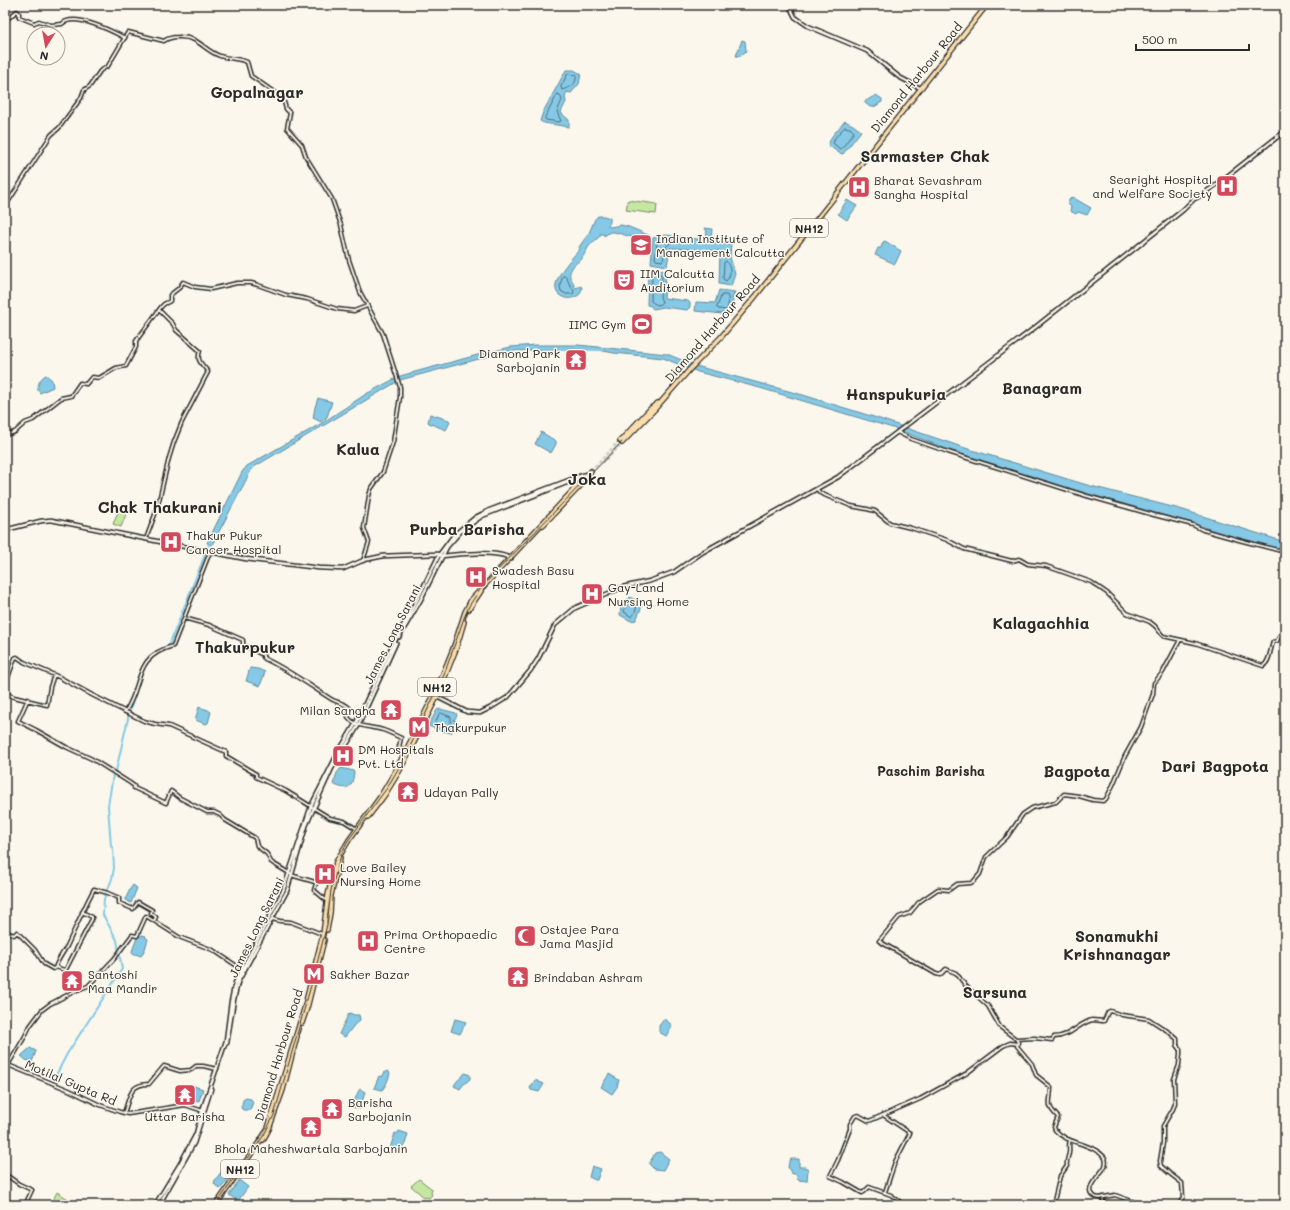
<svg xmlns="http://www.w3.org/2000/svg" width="1290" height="1210" font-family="Mali,sans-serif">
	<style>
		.green { fill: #c5e7a1; stroke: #788966 }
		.water { fill: #85c9e6; stroke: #618a9b }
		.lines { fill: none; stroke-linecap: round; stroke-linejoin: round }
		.shore { stroke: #4f6a76; stroke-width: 1 }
		.canal { stroke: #85c9e6; stroke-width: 2 }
		.trunk-tunnel { stroke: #d1cec5; stroke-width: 3.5; stroke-dasharray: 3.5 2; stroke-linecap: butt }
		.tertiary-casing { stroke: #2b2b2b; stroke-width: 5 }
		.secondary-casing { stroke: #2b2b2b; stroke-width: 5.5 }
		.trunk-casing { stroke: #2b2b2b; stroke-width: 6 }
		.tertiary { stroke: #fbf7ec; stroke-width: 2 }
		.secondary { stroke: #fbf7ec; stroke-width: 2.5 }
		.trunk { stroke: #faddab; stroke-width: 3.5 }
		.rail { stroke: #2b2b2b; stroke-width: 1 }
		.labels { text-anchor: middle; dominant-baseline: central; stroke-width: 3; stroke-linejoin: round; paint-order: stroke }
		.shield { fill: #fbf7ec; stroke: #696865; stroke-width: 1 }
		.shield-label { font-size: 11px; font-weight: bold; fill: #2b2b2b }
		.street-label { font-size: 12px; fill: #2b2b2b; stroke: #fbf7ec }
		.poi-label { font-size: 12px; fill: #2b2b2b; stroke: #fbf7ec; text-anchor: start }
		.neighbourhood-label { font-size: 13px; font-weight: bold; fill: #2b2b2b; stroke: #fbf7ec }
		.district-label { font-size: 16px; font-weight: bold; fill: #2b2b2b; stroke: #fbf7ec }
	</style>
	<rect width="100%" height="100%" fill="#fbf7ec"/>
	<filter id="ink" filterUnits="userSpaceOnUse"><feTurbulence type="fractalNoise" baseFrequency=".025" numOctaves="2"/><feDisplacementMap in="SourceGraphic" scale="8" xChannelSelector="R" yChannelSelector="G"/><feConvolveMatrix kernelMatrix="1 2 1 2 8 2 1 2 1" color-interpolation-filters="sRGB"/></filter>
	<g filter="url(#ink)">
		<path class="green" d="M628,200L657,204L656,214L626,210Z
			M119,509L127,512L121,527L113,524Z
			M419,1179L432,1189L431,1193L432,1195L429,1198L426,1197L425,1198L411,1186Z
			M57,1192L68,1199L65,1205H57L52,1202Z"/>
		<path class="water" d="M742,40L745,41L746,51L741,56H736Z
			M566,70H574L581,74L579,84L571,93L567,92L565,96L566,102L561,112L562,114L569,120V127L544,123L540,121L543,112Z
			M876,95L882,99V102L874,107H870L864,102Z
			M845,121L853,125L861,131L843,154L839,153L828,145L832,136Z
			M1072,197L1091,208L1087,215L1078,212L1076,214L1070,211L1071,207L1068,204V201Z
			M847,200L857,206L847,220L838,214Z
			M598,216H604L610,218V222L608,226L610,227L621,225L629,227L648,235L649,237L646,241L614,232H610L604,236V234H600V236L589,246L581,260C576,262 568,270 570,277C571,280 574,282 574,286L576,288L581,286L582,288L580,294C575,298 570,299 565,298C540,290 572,258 580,249L579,247L589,233L595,219Z
			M705,228L712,229L711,240L731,243L730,257L735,274L731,286L719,284L720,251L670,248L667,266L651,263L653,238L666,235L705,240L707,232Z
			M885,241L901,251L895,264L875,255L878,248H881L883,242Z
			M649,269L666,271L664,298L688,301L690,303V307L687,310L664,307L653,309L651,306L647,305L648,273Z
			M719,290L735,292L732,299L733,301L731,315L695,311L696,302L715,303Z
			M535,345H578L667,354L696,366L803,395L874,417L962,447L1087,485L1180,509L1285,542V551L1234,538L1201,526L1040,480L1006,468L957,453L896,429L760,388L698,372L663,358L614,353L598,350L576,349L509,351L400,380L254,467L250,472L243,486L212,545L207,543L242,472L247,466L322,423L366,394L400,376L485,353L511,347Z
			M46,375L52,380L53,387L40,393L38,391C37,385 40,378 46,375Z
			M318,398L332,402L327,417L321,422L313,418L315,407Z
			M430,414L449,420L450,422L446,430L429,423L428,422Z
			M541,432L556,441V444L551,453L535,444Z
			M630,597L643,604L636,620L631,621L620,615L621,606Z
			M250,668L258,669L265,672L260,686L246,681Z
			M199,707L208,710L211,712L208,723L206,724L195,720Z
			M440,709L456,713L457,716L454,720L457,722L451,733L443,731L428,726L437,710Z
			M341,768L354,771C353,787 348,792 333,784L337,773Z
			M133,885L137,888L131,903L125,900L130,889Z
			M142,935L146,936L145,937L148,939L145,949L141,956L132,953V951L137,938Z
			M350,1013L354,1015H359L360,1019L359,1022L355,1024L345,1037L339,1034L348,1015Z
			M455,1019L466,1022L460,1034L451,1031Z
			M664,1019L672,1025L668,1035L666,1036L659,1032V1026Z
			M30,1048L36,1051L32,1062L26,1060L21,1056Z
			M388,1071L390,1073C389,1078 386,1086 382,1090L374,1088L379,1076L382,1077L385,1072Z
			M465,1073L470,1075V1079L463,1085L460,1089L454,1086C456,1080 462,1078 465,1073Z
			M609,1074L619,1080L617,1087L612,1094L601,1087Z
			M535,1080L544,1084L539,1092L531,1090L530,1088Z
			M194,1086L203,1089L199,1101L191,1099Z
			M360,1089L365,1092L360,1109L352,1107L358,1092Z
			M246,1098L251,1099L253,1102L250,1110H243L241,1108L243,1100Z
			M399,1131L408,1134L405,1144L400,1151L391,1147V1145L395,1133L397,1134Z
			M660,1152L669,1159L663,1170L654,1169L649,1164L655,1153Z
			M791,1159H799V1167H805L808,1169L807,1181L798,1180L797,1175L791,1173L788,1167L789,1162Z
			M592,1166L601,1169L597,1180H595L589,1177Z
			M222,1171L228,1174L229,1179L220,1189L214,1184L215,1180Z
			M239,1180L248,1187L238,1201L229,1195Z"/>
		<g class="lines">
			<path class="shore" d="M568,74L576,75C577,86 570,87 562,90L561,87Z
				M558,94L560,95L562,100L557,112L561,121L559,122L546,120L545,118Z
				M845,127L850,128L854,132L842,148L840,149L833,143L835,138Z
				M666,239L670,240L671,242L666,247L663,260L662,261L656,260L655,258L657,242Z
				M726,261C731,267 732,275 726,281L723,279L724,263Z
				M654,273L661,274L662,276L660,297L662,302C659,307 654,304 651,301L652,275Z
				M563,276H566C568,281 570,287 574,291L573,294H566L561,291L560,286Z
				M722,295H727C729,298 729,307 726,310L719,309L717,308Z
				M630,603H632L637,606L634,614L632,617L624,612L625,608Z
				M441,713L451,717V723L449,728L444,727L435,724L439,714Z"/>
			<path class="canal" d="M561,349L603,350
				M161,650L169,645L210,542
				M136,690L143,669
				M53,1081L67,1054L122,969L117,940L103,915L104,899L112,879L114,868L113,849L111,846L108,806L113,775L116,771L129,714L135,694"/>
			<path class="trunk-tunnel" d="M606,459L622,443
				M591,471L620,441"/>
			<g class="tertiary-casing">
				<path id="tertiary" d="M5,21L17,11L19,13V17L34,23L39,21L51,25L62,24C74,12 112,31 125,38
					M5,207L51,135L59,128L81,98L84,90L90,86L100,71L108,66L128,32L164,41C168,38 172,37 178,37C199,36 203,50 220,56C229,59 239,58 247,62L251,76L274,92L284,102L286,109L290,113L287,128L302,145L306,157L332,199L341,225L349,260L360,292L383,334L400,387V397L393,442L383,472L371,489L369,496L364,528L369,542L363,561
					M897,432L911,439L948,452L1087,496L1154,515L1193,525L1203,530L1239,540L1285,552
					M5,435L15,432L25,423L33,420L61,398L71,396L80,383L86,384L92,377L99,378L116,368L126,366L136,347V341L161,307L164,304L170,301V295L179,288L183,282L195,287L211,289L237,283H251L258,285L286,295L307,299L337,309L354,311L367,306
					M817,489L820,493L829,497L851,506L867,509L875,511L890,523L911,528L947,540L964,549L1012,561L1019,559L1028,564L1046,566L1091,582L1107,593L1127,613L1150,622L1155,626L1163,636L1195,643L1263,666C1270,662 1270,650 1273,642L1277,641L1280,635H1285
					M146,539L157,509L169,458L174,442L182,422L208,372C202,363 196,362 200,351L176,330L173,324L159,310
					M210,552L184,618L209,625L243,640V645L263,655V657L265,659C289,670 309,685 331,699C337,703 347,703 350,709L348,717C356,728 371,726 383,730C389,732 395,735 401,738L399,747L406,751
					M5,686L15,658L17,657L24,662L59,677L92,695L144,721L155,724L169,726L226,752V756L256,774V777L286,791L330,818L344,821L357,829
					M5,693L14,697L47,705L50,687L54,675
					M28,699L18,721L36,730L66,747L92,759L130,783L134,786V788L166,803L171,791L180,798L207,812H214L220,815L225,820L255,838L257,846L267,854L271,862L274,864L294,876L315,882L316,884L314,890L327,901
					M125,712C144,685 132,657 173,646L184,618
					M272,919L280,921L291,922L322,934
					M5,931L14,935L17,932L35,950L44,964L53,969L55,968C58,959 63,953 67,946C76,927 84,907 94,889C103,891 111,894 119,898V903L133,909L138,902L152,910L151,913L156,917L154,921
					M56,967L64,970L66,978L75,985L78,990
					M65,971L92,919V917L82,912
					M1016,1039L1018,1042L1017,1046L1032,1064L1036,1075L1051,1087C1051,1103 1045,1104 1058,1117L1054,1127L1055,1130C1068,1145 1092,1142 1105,1158C1106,1161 1106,1165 1104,1168C1100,1175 1078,1193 1099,1198L1115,1195L1143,1205
					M8,1065L24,1038L30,1026L42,1010L50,1004L77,990L88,986L114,959L132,935L137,936L146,916L179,937L213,950L243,970
					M5,1068L8,1065L69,1090L100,1105L120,1112L128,1114L185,1105L203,1111
					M124,1113C130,1097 129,1084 149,1084L164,1066L180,1071L191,1070L196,1066H203L217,1069
					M883,1115L910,1133L895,1162L885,1192
					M5,1174L19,1184L32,1190L25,1205
					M1103,1197V1205
					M904,1205L891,1195L869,1187L864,1192L862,1193L843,1182L830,1176L838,1160L850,1129V1124L855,1116L858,1115L869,1121L874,1119L920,1099L967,1073L1003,1046L1010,1043L1018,1044
					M1053,1205L1060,1176L1067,1166C1066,1161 1068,1158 1069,1153C1070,1149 1068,1145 1070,1140
					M1179,1205L1183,1197L1182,1183L1169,1173L1161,1166L1160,1161L1163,1143V1126L1173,1109L1175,1103L1174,1079L1179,1065L1180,1054V1049L1177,1045V1039L1169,1032L1149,1019L1122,1015L1110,1011L1108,1012L1104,1021C1100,1021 1096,1020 1092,1020C1079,1023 1070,1037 1054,1037L1052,1040L1034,1038L1016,1039L1000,1027L988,1006L966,986L956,973L946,969L940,975L936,974L879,941L899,917L910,913L919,902L938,889L949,890L957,884L971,883L974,881L980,874L986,857L1007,837L1023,814L1032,808L1056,802L1064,794L1079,796L1093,800L1103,801L1106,799L1113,785L1125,756L1141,727L1153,694L1154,683L1163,672L1180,640"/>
			</g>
			<g class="secondary-casing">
				<path id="secondary" d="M790,5L791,9L795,17L808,26L867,51L899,77L920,88
					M5,530L41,521L51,520L246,559L319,568L343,569L364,560L383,556L437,554L442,556C457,554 499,550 511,559
					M399,637L421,599L447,547L461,531L482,516L574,480H577L582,483
					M437,697L467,712L480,713L492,707L508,697L530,671L538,659L555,625L575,608L623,587L650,581L674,572L703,552L838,477L1033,329L1143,242L1183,210L1194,199L1198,197L1216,185L1285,131
					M227,1043L234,999L238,982L287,891L306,826L313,810L332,768L358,726L396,643
					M155,1205L180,1164L196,1134L202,1111L226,1041L231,1002L235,983L283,891L311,806L338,753L356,723L389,652L419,596L439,555L454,535L476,517L490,510L577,477L587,474L589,475
					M159,1205L194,1143L211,1089"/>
			</g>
			<g class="trunk-casing">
				<path id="trunk" d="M620,441L651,408L658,403
					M622,443L654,410L690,369L721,337L755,297L987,5
					M543,525L587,479
					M469,609L481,591
					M368,817L384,796L400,770L437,697L456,649L464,622
					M327,930L330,913L331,895L340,858
					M302,1023L307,1008L324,940
					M263,1140L269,1129L283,1090L297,1036
					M216,1205L264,1135L268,1128L304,1009L323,934L328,895L336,862L349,840L380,797L396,770L436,691L453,649L465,612L471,600L591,471"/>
			</g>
			<use href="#tertiary" class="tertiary"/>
			<use href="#secondary" class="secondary"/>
			<use href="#trunk" class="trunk"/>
			<path class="rail" d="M216,1205L264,1135L274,1115L314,975L327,925L331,890L341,855L347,842L387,788L405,757L444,675L464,618L469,606L481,588L495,573L622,442"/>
		</g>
	</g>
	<defs>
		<g id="hospital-square" transform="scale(1.15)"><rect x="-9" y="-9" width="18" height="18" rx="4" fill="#d1495b" stroke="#fbf7ec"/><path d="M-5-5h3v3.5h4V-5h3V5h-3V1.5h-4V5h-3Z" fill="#fff"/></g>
		<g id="university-square" transform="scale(1.15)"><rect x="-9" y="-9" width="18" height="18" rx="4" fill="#d1495b" stroke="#fbf7ec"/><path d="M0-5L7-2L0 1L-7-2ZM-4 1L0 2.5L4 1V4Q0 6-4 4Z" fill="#fff"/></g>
		<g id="theatre-square" transform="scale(1.15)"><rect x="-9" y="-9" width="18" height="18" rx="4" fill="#d1495b" stroke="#fbf7ec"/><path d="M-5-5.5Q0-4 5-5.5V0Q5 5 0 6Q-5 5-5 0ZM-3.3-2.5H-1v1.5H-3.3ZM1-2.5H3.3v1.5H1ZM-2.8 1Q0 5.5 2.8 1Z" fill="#fff"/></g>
		<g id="stadium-square" transform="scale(1.15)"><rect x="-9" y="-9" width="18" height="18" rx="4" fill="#d1495b" stroke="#fbf7ec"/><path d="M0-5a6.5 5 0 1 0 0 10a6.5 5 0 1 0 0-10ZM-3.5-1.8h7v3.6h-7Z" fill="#fff"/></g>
		<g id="temple-square" transform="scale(1.15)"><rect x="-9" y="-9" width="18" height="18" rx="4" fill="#d1495b" stroke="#fbf7ec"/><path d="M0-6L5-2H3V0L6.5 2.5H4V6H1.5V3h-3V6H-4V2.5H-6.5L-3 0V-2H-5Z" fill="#fff"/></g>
		<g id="metro-square" transform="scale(1.15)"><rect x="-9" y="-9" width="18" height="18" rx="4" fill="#d1495b" stroke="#fbf7ec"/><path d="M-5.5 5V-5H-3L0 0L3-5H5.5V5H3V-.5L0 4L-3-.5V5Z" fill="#fff"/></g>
		<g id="mosque-square" transform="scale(1.15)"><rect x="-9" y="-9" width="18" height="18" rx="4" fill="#d1495b" stroke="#fbf7ec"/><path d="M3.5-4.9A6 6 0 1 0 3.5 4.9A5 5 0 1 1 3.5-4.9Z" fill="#fff"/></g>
	</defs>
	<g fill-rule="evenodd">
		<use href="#hospital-square" x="1227" y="186"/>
		<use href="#hospital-square" x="859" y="187"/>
		<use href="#university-square" x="641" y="245"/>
		<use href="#theatre-square" x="624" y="280"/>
		<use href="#stadium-square" x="642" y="324"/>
		<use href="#temple-square" x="576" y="360"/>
		<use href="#hospital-square" x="171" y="542"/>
		<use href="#hospital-square" x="476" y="577"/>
		<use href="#hospital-square" x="592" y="594"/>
		<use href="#temple-square" x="391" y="710"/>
		<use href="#metro-square" x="419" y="727"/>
		<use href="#hospital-square" x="343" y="756"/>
		<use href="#temple-square" x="408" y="792"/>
		<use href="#hospital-square" x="325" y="874"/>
		<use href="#mosque-square" x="525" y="936"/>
		<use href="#hospital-square" x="368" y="941"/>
		<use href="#metro-square" x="314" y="974"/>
		<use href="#temple-square" x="518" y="977"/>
		<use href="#temple-square" x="72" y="981"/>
		<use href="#temple-square" x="185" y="1095"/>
		<use href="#temple-square" x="332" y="1109"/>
		<use href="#temple-square" x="311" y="1127"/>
	</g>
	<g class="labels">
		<g class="shield">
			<rect x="790" y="219" width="38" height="18" rx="3"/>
			<rect x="418" y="678" width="38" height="18" rx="3"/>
			<rect x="221" y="1160" width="38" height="18" rx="3"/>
		</g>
		<g class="shield-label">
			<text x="809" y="228">NH12</text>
			<text x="437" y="687">NH12</text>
			<text x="240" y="1169">NH12</text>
		</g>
		<g class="street-label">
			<text transform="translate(916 77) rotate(-51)">Diamond Harbour Road</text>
			<text transform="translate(712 328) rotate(-49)">Diamond Harbour Road</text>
			<text transform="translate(392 634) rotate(-63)">James Long Sarani</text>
			<text transform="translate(256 927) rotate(-64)">James Long Sarani</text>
			<text transform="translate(278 1055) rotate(-73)">Diamond Harbour Road</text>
			<text transform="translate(71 1082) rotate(23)">Motilal Gupta Rd</text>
		</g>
		<g class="poi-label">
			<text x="1212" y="179" text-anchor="end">Searight Hospital<tspan x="1212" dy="14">and Welfare Society</tspan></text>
			<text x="874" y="180">Bharat Sevashram<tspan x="874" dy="14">Sangha Hospital</tspan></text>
			<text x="656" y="238">Indian Institute of<tspan x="656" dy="14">Management Calcutta</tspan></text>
			<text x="640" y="273">IIM Calcutta<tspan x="640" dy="14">Auditorium</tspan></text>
			<text x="626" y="324" text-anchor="end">IIMC Gym</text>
			<text x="560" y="353" text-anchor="end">Diamond Park<tspan x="560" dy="14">Sarbojanin</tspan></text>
			<text x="186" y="535">Thakur Pukur<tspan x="186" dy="14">Cancer Hospital</tspan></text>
			<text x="492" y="570">Swadesh Basu<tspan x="492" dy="14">Hospital</tspan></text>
			<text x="608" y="587">Gay-Land<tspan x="608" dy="14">Nursing Home</tspan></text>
			<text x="376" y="710" text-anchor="end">Milan Sangha</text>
			<text x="434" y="727">Thakurpukur</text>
			<text x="358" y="749">DM Hospitals<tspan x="358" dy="14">Pvt. Ltd</tspan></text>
			<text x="424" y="792">Udayan Pally</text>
			<text x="340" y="867">Love Bailey<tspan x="340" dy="14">Nursing Home</tspan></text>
			<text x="540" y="929">Ostajee Para<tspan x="540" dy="14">Jama Masjid</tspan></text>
			<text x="384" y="934">Prima Orthopaedic<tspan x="384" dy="14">Centre</tspan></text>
			<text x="88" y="974">Santoshi<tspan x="88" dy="14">Maa Mandir</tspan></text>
			<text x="330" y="974">Sakher Bazar</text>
			<text x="534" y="977">Brindaban Ashram</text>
			<text x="348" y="1102">Barisha<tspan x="348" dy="14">Sarbojanin</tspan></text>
			<text x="185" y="1116" text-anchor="middle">Uttar Barisha</text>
			<text x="311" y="1148" text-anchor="middle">Bhola Maheshwartala Sarbojanin</text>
		</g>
		<g class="neighbourhood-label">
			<text x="931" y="770">Paschim Barisha</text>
		</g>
		<g class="district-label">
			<text x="257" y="91">Gopalnagar</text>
			<text x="925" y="155">Sarmaster Chak</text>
			<text x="1042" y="387">Banagram</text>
			<text x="896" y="393">Hanspukuria</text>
			<text x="358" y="448">Kalua</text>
			<text x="587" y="478">Joka</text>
			<text x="160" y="506">Chak Thakurani</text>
			<text x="467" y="528">Purba Barisha</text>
			<text x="1041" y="622">Kalagachhia</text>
			<text x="245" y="646">Thakurpukur</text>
			<text x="1215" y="765">Dari Bagpota</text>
			<text x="1077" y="770">Bagpota</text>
			<text x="1117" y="935">Sonamukhi<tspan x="1117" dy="18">Krishnanagar</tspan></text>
			<text x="995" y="991">Sarsuna</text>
		</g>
	</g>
	<rect width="1290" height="1210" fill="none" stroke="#fbf7ec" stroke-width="20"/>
	<rect x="10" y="10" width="1270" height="1190" fill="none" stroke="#2b2b2b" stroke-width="1.5" filter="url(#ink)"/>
	<g transform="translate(46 46) rotate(191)"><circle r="19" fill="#fbf7ec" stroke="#a8a59f"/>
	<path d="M0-3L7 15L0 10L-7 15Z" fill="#d1495b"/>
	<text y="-6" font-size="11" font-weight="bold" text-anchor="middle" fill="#2b2b2b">N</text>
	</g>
	<path d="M1136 44v6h113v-6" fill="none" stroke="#2b2b2b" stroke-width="2"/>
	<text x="1142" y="44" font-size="12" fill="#2b2b2b" stroke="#fbf7ec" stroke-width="3" paint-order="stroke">500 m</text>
</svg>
